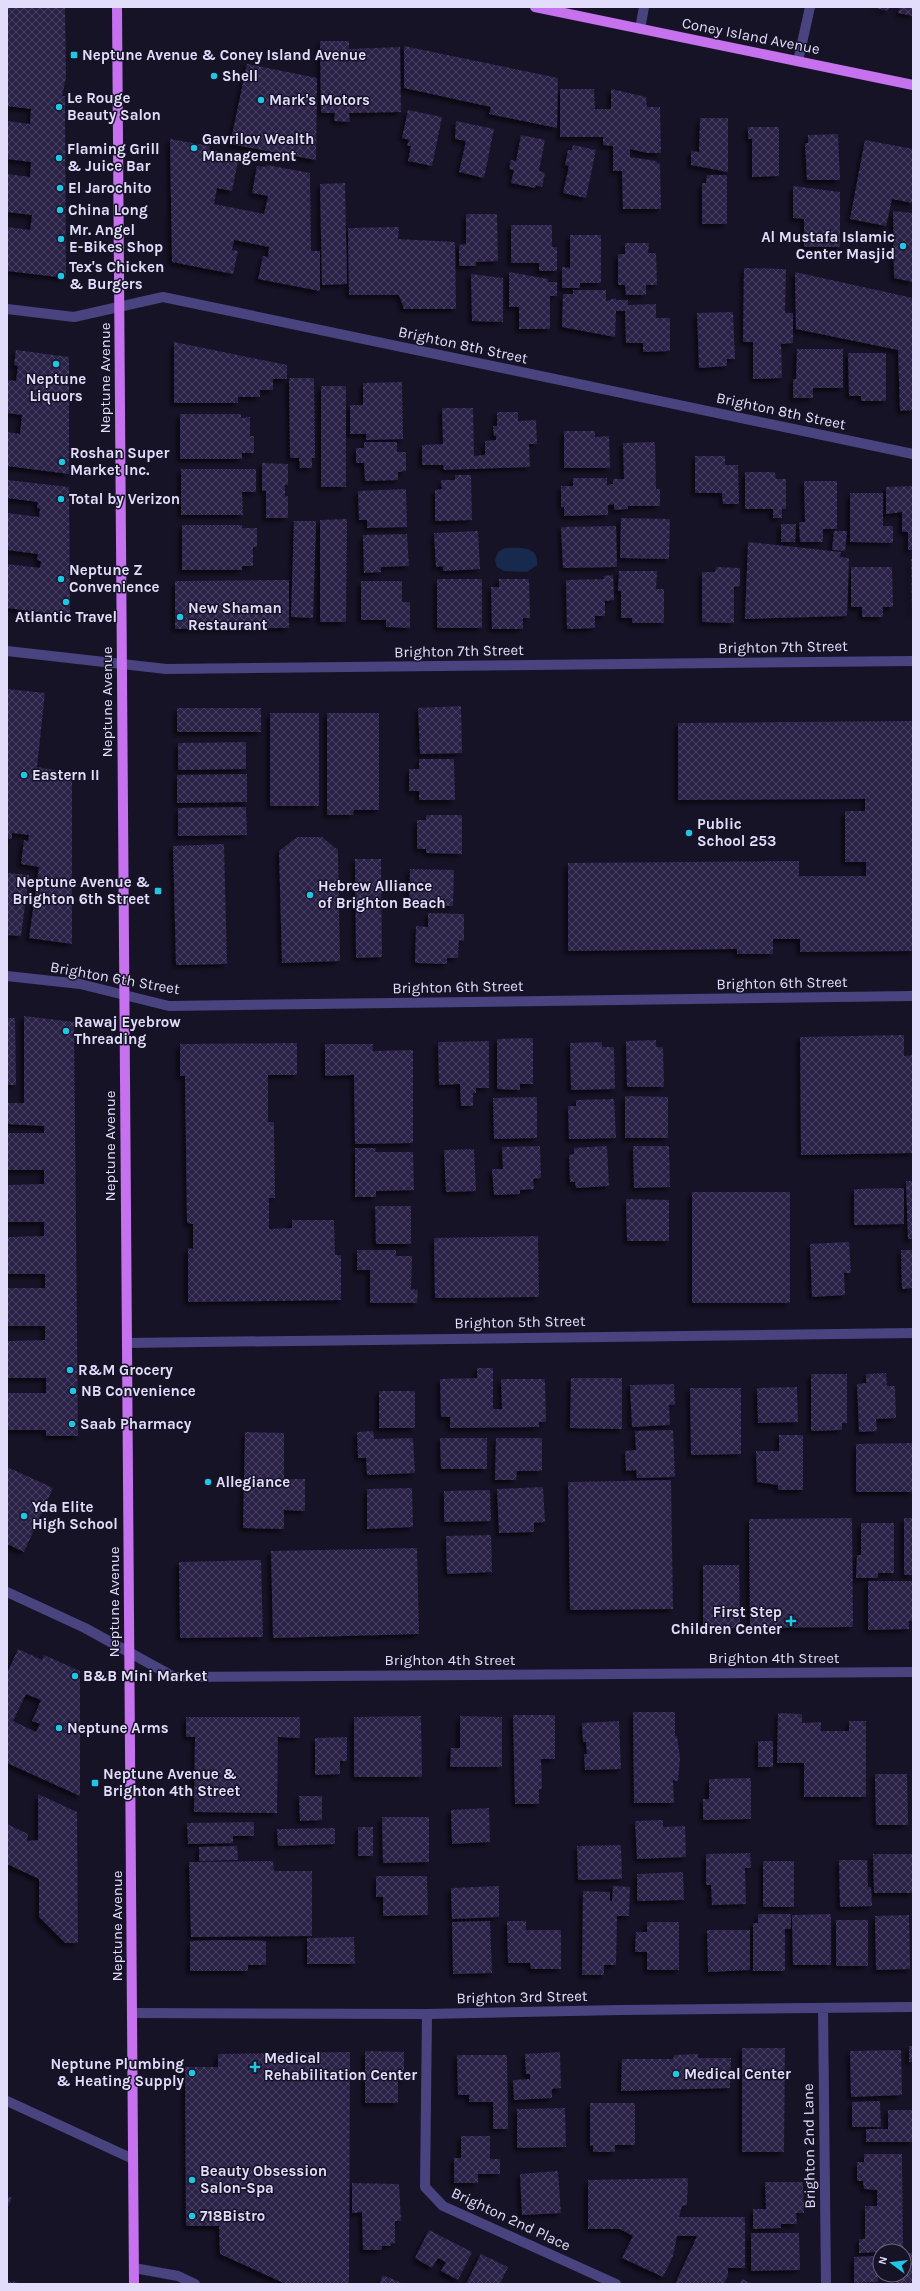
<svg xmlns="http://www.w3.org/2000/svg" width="920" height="2291" font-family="Karla,sans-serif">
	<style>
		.water { fill: #17294c }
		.building { fill: url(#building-cross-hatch); fill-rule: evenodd; filter: url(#shadow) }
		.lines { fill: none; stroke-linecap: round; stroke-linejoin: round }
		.minor { stroke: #494480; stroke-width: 10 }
		.major { stroke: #c671ee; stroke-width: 10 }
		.poi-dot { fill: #20c7e4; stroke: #171327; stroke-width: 1.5 }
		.labels { text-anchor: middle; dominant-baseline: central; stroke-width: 3; stroke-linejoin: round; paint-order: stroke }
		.street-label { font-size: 15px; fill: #e2ddfb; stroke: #171327 }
		.poi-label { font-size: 15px; font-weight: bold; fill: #e2ddfb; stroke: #171327; text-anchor: start }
	</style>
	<defs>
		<pattern id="building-cross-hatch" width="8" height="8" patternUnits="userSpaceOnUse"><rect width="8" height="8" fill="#2b2146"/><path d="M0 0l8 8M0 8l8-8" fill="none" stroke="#494162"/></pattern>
		<filter id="shadow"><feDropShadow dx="-3.5" dy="3.5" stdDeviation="2" flood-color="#0009"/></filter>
	</defs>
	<rect width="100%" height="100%" fill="#171327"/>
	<path class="water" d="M505,548C519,548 539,545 537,565L527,572L504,571L497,567L495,560L498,552Z"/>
	<path class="building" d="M7,7H65L66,77L62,96H65L66,278L7,271V227L30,230L32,215L7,212V174L30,177L31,162L7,159V121L30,124L31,109L7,106Z
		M872,7H889L888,11Z
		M900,7H913V16L898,13Z
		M320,41H349V49L400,47L401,112L349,113L350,122L334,121L335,113H321Z
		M404,46L558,78L557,128L489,114L491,107L404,88Z
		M247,64L317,78L316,160L230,144Z
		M560,89H594L595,109H611V89L646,97L647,107H660L661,153H647L630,149V157L656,161L660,165L661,209H623L622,171H613V146L603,145V137H560Z
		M408,110L442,117L432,166L408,161L411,146H407L409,140L402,138Z
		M700,118H728V172L691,165V151L699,152Z
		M456,121L494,129L484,178L459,172L466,141L455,139Z
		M748,127H779V176L752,177V139H748Z
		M838,134L840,180H807L805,143H808V135Z
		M521,135L545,140L539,171L545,173L542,187L536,185L535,188L511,183L514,170L509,169L511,160L516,161Z
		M170,139L210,146L209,150L229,154L228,159L238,161L232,191L217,188L214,204L264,214L268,196L252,193L257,166L266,167L267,165L310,173L311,251H320V291L258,279L263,256L268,257L269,247L234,240L232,250L238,251L233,274L172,262Z
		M865,140L913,149V203L892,199L886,226L850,219Z
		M573,145L596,150L586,198L563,193L569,166L565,165L568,150H572Z
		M707,175H727V224H702V183H706Z
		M345,183L347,284L322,285L320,184Z
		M793,186L840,192V247H804V219L793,218Z
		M893,211L913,213V282L894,278Z
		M466,214H497L498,261L476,262V266H459V245L466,244Z
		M511,225H552V247H557V271H539V263H511Z
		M399,227L398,239L455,242L456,309H404L399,295H349L348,228Z
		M570,235H601V283H580V288H562V267L570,268Z
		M625,243H649L648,253H656L657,285H646V295H626L625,285H618V254H625Z
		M744,268L786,269L785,313H793V343L781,344L782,378L753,379V342H743Z
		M509,272L548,279V282H557V296H550V329H519V307H509Z
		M795,272L913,298V410L900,411L898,350L796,329Z
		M471,274L503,278V322L472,321Z
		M573,290H606V301L616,298V300H628V305L656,304V318H670V351L643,352V343H626L625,311H616L615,337L562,327L563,294H573Z
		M733,312L735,359H727V366L699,368L697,313Z
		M174,342L287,365V379H273V390H260V397H238V403H174Z
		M797,349H843V388H813V398H793V379H796Z
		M16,350L69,357V474L7,466V432L20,434L22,415L7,413V380L16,381L18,366L14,365Z
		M848,353H886V401H861V396H849Z
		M289,378H314L315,458H312V468H300L299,458H290Z
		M402,382L403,439L366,440V434H350V405H363V383Z
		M321,386H346V487H321Z
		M442,408H473L474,456L485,455V441L496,440V436H494L493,426H497V412H518V421L536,420L537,444H529L530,467L444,470L443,465H422V445L443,444Z
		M180,414H241V418L250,417V436H254V453H242V459H180Z
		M564,431H595V437L609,436L610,468H564Z
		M364,442H397V452H406V471L398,472V480L365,481L364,463H356V448H364Z
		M655,442L656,489H660V506H628V509L614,510V504L608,505V515L564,516V507H561V486H573V478H607V485L613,484V479H624L623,443Z
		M695,456H725V465H738L739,504H723L722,493H695Z
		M262,463L288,464V485H285V497L288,496V518H266V491H262Z
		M181,469H256V492H242L243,515H181Z
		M745,472H775L776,479H786V509H782V518H773V509H745Z
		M455,475H471L472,520L435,521V490L442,489L441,480H455Z
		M7,480L69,487L70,616L7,608V564L40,568L41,561L37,560L38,554L7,550V513L39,517L40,509L37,508L38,502L7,498Z
		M804,481H837V529H823V542H800L799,522H805Z
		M913,486V550H908V532H902V512L886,514V487Z
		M406,489L407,527L367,528V520H359L358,491Z
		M850,493H883V526H893V543L850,542Z
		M621,518L670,519L669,559L620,558Z
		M347,519L346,622H320V520Z
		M294,521H316L313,618L291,617Z
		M781,524H796L795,542H781Z
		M182,525H242V528H257V547H253V566H242V570H182Z
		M616,526L617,567L563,568L561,527Z
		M478,531L480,569L443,571V566L436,567L434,533Z
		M834,531H847L845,551L832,550Z
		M407,534L409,566L381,567V572L364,573L363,535Z
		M748,542L841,552L840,557L849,558L847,616L745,619Z
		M911,559H913V614H912Z
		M716,567L740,568V586L734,587V623L702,622V572H715Z
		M851,567H892L893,607H883V617H862V607H851Z
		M619,571H657L656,589H664V623H632V618H621V591H618Z
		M613,575L614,600L605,601V616H595V628L567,629L566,580L604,579V576Z
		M437,579H482V628H437Z
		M499,579H529L530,618H523V629H492L491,587H499Z
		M289,580V628L175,629V581Z
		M361,581H402V602H410V628L386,627V620H361Z
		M7,689L45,693L37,767L72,773V944L29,938L39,867L21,864L24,840L28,841L29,835L12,833V839L7,838Z
		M461,706L462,753L420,754L418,708Z
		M177,708H261V732H177Z
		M270,713H319V806H270Z
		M327,713H379V810H354L353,815H327Z
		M912,721L913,951L800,952V939H773V954H737V949L568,951V863L799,861V876H866V862H845V811H865V799L678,800V723Z
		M246,742V769L178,770V743Z
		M419,759H454L455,800H419V791H409V769H419Z
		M247,774V802L177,803V775Z
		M246,807L247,835L178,836V808Z
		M426,815H462V854L426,853V849H417V820H426Z
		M297,837H322L338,850L340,961L282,963L279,851Z
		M224,844L227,964L176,965L173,846Z
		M355,859H381L382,957L356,958Z
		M410,869L454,870L453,906L409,905Z
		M7,873L29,875L21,936L7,935Z
		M428,913L464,914V941L459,940L458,958H447V964L415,963L416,926L428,927Z
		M24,1016L74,1022L78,1436H46V1430H7V1393H46V1378H7V1341L45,1340V1326H7V1288H45V1274H7V1237L44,1236V1222H7V1185L44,1184V1170H7V1133H44V1126L7,1124V1103H24Z
		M7,1018H15L16,1085H7Z
		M904,1035V1056L913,1055V1153L801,1155L800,1037Z
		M533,1038V1084H520V1090L497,1089V1039Z
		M656,1040V1047H663L664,1087H627L626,1041Z
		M489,1041V1088H476V1093H473V1106H461L460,1084L439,1085L438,1042Z
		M602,1042V1047H614L615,1089L571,1090L570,1043Z
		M297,1043V1075H268V1122H274L275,1198H269V1229L292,1228V1220H334L335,1255H341V1300L188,1302V1248L193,1249V1224L187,1223L185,1076H180V1044Z
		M325,1044H373V1051L413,1050V1143L355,1144L354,1075L325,1076Z
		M625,1096L668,1097V1138H625Z
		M537,1097V1138L494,1139L493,1098Z
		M614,1099L616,1138L569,1139L568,1106H576V1100Z
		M540,1146L541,1178L533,1179L534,1189L520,1190V1194L494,1195L492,1169H503L502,1147Z
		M607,1146L609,1186L576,1188L575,1182H570L569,1155L574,1154V1148Z
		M633,1146H669L670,1187L634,1188Z
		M355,1148H376L375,1152H413L414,1190L376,1191V1197H355Z
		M474,1149L476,1191L446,1192L444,1150Z
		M906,1181H913V1239H908Z
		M904,1188V1224L854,1225V1189Z
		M692,1192H790V1303H692Z
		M626,1199L669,1200V1241H627Z
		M375,1206H411V1244H376Z
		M538,1236L539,1297L435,1298L434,1238Z
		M849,1242L851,1273H844L845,1295L812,1297L810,1244Z
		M357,1250H396V1256H412L411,1289L418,1290L417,1303H370V1270H357Z
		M901,1250H913V1288L902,1289Z
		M477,1368H493V1409H502L501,1379H545L546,1422H539V1427L450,1428V1417H441L440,1379L477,1378Z
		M886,1373L887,1386H895L896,1418L876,1419L877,1431L859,1432L857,1384L866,1383V1374Z
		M811,1374H847V1423H842V1430L811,1431Z
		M571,1378H622V1429L570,1428Z
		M674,1384L675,1405H669L670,1425L632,1427L630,1385Z
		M797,1387L798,1422L758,1423L757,1388Z
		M690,1388H741V1454L691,1455Z
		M379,1391H415V1428H379Z
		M673,1430L675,1477L637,1478L636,1470L626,1471L625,1451L636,1450L635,1431Z
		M373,1431L374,1439L413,1438L415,1473L367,1475L366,1458H358L357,1432Z
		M245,1432L284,1433V1479H305V1511L284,1510V1529L243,1528Z
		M779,1435H803V1490H778V1485L757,1482L756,1451H779Z
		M440,1438H487V1469H441Z
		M496,1438H542V1471H517L516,1480H495Z
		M913,1443V1492H856V1444Z
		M7,1467L53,1488L24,1552L7,1544Z
		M671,1480L673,1609L570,1610L568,1482Z
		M543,1487L545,1522L534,1523V1532L499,1533L497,1489Z
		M412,1488L413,1527L367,1529V1489Z
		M490,1490L491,1521L444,1522V1491Z
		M852,1518L853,1627L750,1628L749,1519Z
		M904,1518H913V1575H904Z
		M861,1523H894V1573H878V1578H856L857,1555H861Z
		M491,1535L492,1572L447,1574L446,1536Z
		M417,1548L419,1634L273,1638L271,1551Z
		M261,1560L263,1637L180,1638L179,1562Z
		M703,1565H739L740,1628H703Z
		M868,1581H913V1621H909V1629L868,1630Z
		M18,1649L42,1660L44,1655L80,1671V1796L7,1763V1673ZM26,1694L41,1700L32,1721L40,1724L36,1732L13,1721Z
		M633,1712H675V1736H677L680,1758L678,1781L673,1780L674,1803H634Z
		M778,1713L802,1714V1723L821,1722V1731H849V1721H866V1797H804V1763H777Z
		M513,1715H555V1759H541L542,1789H539V1804H515Z
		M421,1716L422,1777H354V1717Z
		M460,1716L502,1717V1767H450L451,1748H460Z
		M186,1717H300V1738L278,1737L277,1813L194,1812L195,1737H186Z
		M619,1721L621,1769L585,1770L584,1754H587L586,1742H583L582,1723Z
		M347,1737V1761H340V1774L315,1775V1738Z
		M758,1741H773V1767H758Z
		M875,1774H907L908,1825H876Z
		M751,1778V1819L703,1820V1799H709V1779Z
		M38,1794L77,1812L78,1943H65L39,1917V1879L7,1864V1824L28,1834L27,1841L38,1840Z
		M299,1796H322V1820L300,1821Z
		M489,1808L490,1842L452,1844L451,1810Z
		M382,1817H429V1862L383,1863Z
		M663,1820V1827L685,1826L686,1857L637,1859L635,1821Z
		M254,1822V1836H233V1843L188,1844L187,1823Z
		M358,1827H373V1856H358Z
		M335,1828V1844L278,1846L277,1829Z
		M621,1845L622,1879L578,1880L577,1846Z
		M237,1846L238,1860L199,1861V1847Z
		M750,1853L751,1868H745L746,1904L712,1905L711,1885H706V1854Z
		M873,1854H913V1893H874Z
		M839,1860H867L868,1887H871L872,1906L840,1907Z
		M273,1861L274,1871H312V1936L191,1937L189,1862Z
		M763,1861H794V1907H763Z
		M683,1872L684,1900L637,1901V1874Z
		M376,1876H427L428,1915L383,1916V1897H376Z
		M499,1886V1917L452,1919L451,1888Z
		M613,1886L630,1887L629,1916H617L616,1965H604V1975H582L583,1891L610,1892V1901H612Z
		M758,1914H791V1929H785V1971H753V1923H758Z
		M831,1914V1965H793L792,1915Z
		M909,1915L910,1969L876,1970L875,1916Z
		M836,1920H868V1966H836Z
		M490,1921L492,1973L453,1974L452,1922Z
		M507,1921H526V1930H561V1969H531L530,1963H508Z
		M647,1922H679V1970H647V1952H635L636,1932H647Z
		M707,1930H750V1970L708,1972Z
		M354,1937L355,1964H307V1938Z
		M225,1940L266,1941V1965H248V1971H190V1941Z
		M909,2046H913V2062H909Z
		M742,2048H785L784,2152H742Z
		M901,2050L902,2095L851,2097L850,2051Z
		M365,2051L404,2052V2081H398V2103H365Z
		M350,2052L349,2284H286L220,2254L219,2226H186L185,2067H218V2054Z
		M560,2052L561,2088L552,2089V2098L514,2100L513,2080L530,2079V2074H526L525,2054Z
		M698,2054V2058H731L730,2088L621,2091L622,2059H673L674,2055Z
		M457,2055H507L508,2129H493V2102H469V2095H458Z
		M880,2101L881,2127H852V2102Z
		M590,2103H635V2145H615V2152H593V2145L590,2146Z
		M565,2108L566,2147L517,2148V2109Z
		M888,2110H913V2142H866V2129H888Z
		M461,2136H490V2159H500V2174H478V2183H454V2158H461Z
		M864,2154H902L903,2251L859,2253V2239H865V2206H877V2190L864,2189L863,2181H857V2162H864Z
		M558,2171L561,2213L522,2215L520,2174Z
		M688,2178L687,2205L682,2206L679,2217H745V2268H728V2275L724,2284H675L697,2236H677L673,2256L663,2277L622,2258L633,2236L620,2229H588V2180Z
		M765,2182H803L804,2213H796L797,2224H781V2228L753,2229V2209H766Z
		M352,2183L399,2184L401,2221H395V2243L391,2244V2246H382V2250H363L362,2212L352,2213Z
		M7,2196L12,2198L7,2209Z
		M429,2230L472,2252L458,2280L441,2271L446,2262L438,2258L432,2268L415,2258Z
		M751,2233H799L800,2270L751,2271Z
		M904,2253H913V2284H896V2275H904Z
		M481,2254L508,2267L500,2284H466Z
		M877,2256L878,2282L854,2283V2257Z
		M383,2275L404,2284H379Z
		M742,2279L752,2284H739Z
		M7,2280L13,2283V2281L21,2284H7Z"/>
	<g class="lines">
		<path class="minor" d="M640,29L644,7
			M798,61L810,7
			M7,309L74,317L163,297L913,454
			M7,651L166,669L913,661
			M7,976L80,984L169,1006L913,996
			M127,1343L913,1333
			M7,1592L85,1628L174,1677L913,1672
			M823,2008L826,2284
			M132,2013L427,2014L621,2010L913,2007
			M427,2014L425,2187L443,2206L616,2284
			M7,2101L133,2159
			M134,2268L178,2276L195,2284"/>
		<path class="major" d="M117,7L134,2284
			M535,7L913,85"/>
	</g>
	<g class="poi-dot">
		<rect x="70" y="51" width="8" height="8" rx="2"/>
		<circle cx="214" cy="76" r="4"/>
		<circle cx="261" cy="100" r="4"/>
		<circle cx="59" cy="107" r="4"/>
		<circle cx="194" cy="148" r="4"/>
		<circle cx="59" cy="158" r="4"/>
		<circle cx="60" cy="188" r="4"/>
		<circle cx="60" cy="210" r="4"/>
		<circle cx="61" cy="239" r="4"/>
		<circle cx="903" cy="246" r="4"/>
		<circle cx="61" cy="276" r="4"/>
		<circle cx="56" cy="364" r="4"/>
		<circle cx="62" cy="462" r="4"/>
		<circle cx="61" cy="499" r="4"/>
		<circle cx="61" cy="579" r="4"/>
		<circle cx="66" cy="602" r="4"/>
		<circle cx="180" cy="617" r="4"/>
		<circle cx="24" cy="775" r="4"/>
		<circle cx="689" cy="833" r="4"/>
		<rect x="154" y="887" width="8" height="8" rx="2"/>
		<circle cx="310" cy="895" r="4"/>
		<circle cx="66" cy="1031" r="4"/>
		<circle cx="70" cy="1370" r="4"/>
		<circle cx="73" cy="1391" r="4"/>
		<circle cx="72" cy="1424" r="4"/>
		<circle cx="208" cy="1482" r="4"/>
		<circle cx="24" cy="1516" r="4"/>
		<path d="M789 1615h4v4h4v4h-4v4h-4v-4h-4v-4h4z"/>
		<circle cx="75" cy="1676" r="4"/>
		<circle cx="59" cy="1728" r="4"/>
		<rect x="91" y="1779" width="8" height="8" rx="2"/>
		<path d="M253 2061h4v4h4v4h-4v4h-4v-4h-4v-4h4z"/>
		<circle cx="192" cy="2073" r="4"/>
		<circle cx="676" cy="2074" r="4"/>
		<circle cx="192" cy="2180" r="4"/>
		<circle cx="192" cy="2216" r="4"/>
	</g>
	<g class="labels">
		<g class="street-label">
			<text transform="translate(751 36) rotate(11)">Coney Island Avenue</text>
			<text transform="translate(463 345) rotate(12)">Brighton 8th Street</text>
			<text transform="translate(105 378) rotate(-90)">Neptune Avenue</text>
			<text transform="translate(781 411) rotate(12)">Brighton 8th Street</text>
			<text transform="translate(783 647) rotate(-1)">Brighton 7th Street</text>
			<text transform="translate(459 651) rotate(-1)">Brighton 7th Street</text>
			<text transform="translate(107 702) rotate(-90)">Neptune Avenue</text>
			<text transform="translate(115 978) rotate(10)">Brighton 6th Street</text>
			<text transform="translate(782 983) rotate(-1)">Brighton 6th Street</text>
			<text transform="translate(458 987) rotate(-1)">Brighton 6th Street</text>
			<text transform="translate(110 1146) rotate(-90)">Neptune Avenue</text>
			<text transform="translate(520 1322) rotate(-1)">Brighton 5th Street</text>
			<text transform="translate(114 1602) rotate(-90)">Neptune Avenue</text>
			<text x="774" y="1658">Brighton 4th Street</text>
			<text x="450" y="1660">Brighton 4th Street</text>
			<text transform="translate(117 1926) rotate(-90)">Neptune Avenue</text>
			<text transform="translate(522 1997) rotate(-1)">Brighton 3rd Street</text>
			<text transform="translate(809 2146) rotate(-91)">Brighton 2nd Lane</text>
			<text transform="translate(511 2219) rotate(25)">Brighton 2nd Place</text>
		</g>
		<g class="poi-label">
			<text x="82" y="55">Neptune Avenue &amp; Coney Island Avenue</text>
			<text x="222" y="76">Shell</text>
			<text x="67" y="98">Le Rouge<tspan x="67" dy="17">Beauty Salon</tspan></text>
			<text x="269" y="100">Mark's Motors</text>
			<text x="202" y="139">Gavrilov Wealth<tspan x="202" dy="17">Management</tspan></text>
			<text x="67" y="149">Flaming Grill<tspan x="67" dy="17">&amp; Juice Bar</tspan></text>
			<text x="68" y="188">El Jarochito</text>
			<text x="68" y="210">China Long</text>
			<text x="69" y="230">Mr. Angel<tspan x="69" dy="17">E-Bikes Shop</tspan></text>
			<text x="895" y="237" text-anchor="end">Al Mustafa Islamic<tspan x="895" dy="17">Center Masjid</tspan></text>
			<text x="69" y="267">Tex's Chicken<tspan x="69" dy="17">&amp; Burgers</tspan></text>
			<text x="56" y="379" text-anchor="middle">Neptune<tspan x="56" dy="17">Liquors</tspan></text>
			<text x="70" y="453">Roshan Super<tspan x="70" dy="17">Market Inc.</tspan></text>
			<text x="69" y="499">Total by Verizon</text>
			<text x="69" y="570">Neptune Z<tspan x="69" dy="17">Convenience</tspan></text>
			<text x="188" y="608">New Shaman<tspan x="188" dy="17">Restaurant</tspan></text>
			<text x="66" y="617" text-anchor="middle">Atlantic Travel</text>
			<text x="32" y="775">Eastern II</text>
			<text x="697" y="824">Public<tspan x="697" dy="17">School 253</tspan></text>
			<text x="150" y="882" text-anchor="end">Neptune Avenue &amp;<tspan x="150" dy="17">Brighton 6th Street</tspan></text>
			<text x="318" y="886">Hebrew Alliance<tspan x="318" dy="17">of Brighton Beach</tspan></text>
			<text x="74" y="1022">Rawaj Eyebrow<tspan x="74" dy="17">Threading</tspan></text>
			<text x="78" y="1370">R&amp;M Grocery</text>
			<text x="81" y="1391">NB Convenience</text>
			<text x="80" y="1424">Saab Pharmacy</text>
			<text x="216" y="1482">Allegiance</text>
			<text x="32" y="1507">Yda Elite<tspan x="32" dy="17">High School</tspan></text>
			<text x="782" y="1612" text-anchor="end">First Step<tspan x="782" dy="17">Children Center</tspan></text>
			<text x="83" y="1676">B&amp;B Mini Market</text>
			<text x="67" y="1728">Neptune Arms</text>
			<text x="103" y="1774">Neptune Avenue &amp;<tspan x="103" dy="17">Brighton 4th Street</tspan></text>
			<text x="264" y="2058">Medical<tspan x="264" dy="17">Rehabilitation Center</tspan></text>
			<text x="184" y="2064" text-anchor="end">Neptune Plumbing<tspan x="184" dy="17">&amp; Heating Supply</tspan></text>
			<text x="684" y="2074">Medical Center</text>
			<text x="200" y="2171">Beauty Obsession<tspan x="200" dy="17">Salon-Spa</tspan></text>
			<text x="200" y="2216">718Bistro</text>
		</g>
	</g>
	<rect width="920" height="2291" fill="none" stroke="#e2ddfb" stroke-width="16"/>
	<g transform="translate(892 2263) rotate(285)"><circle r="19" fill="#171327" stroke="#68647c"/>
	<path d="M0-3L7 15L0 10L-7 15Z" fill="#20c7e4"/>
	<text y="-6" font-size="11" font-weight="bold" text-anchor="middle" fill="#e2ddfb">N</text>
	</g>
</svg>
